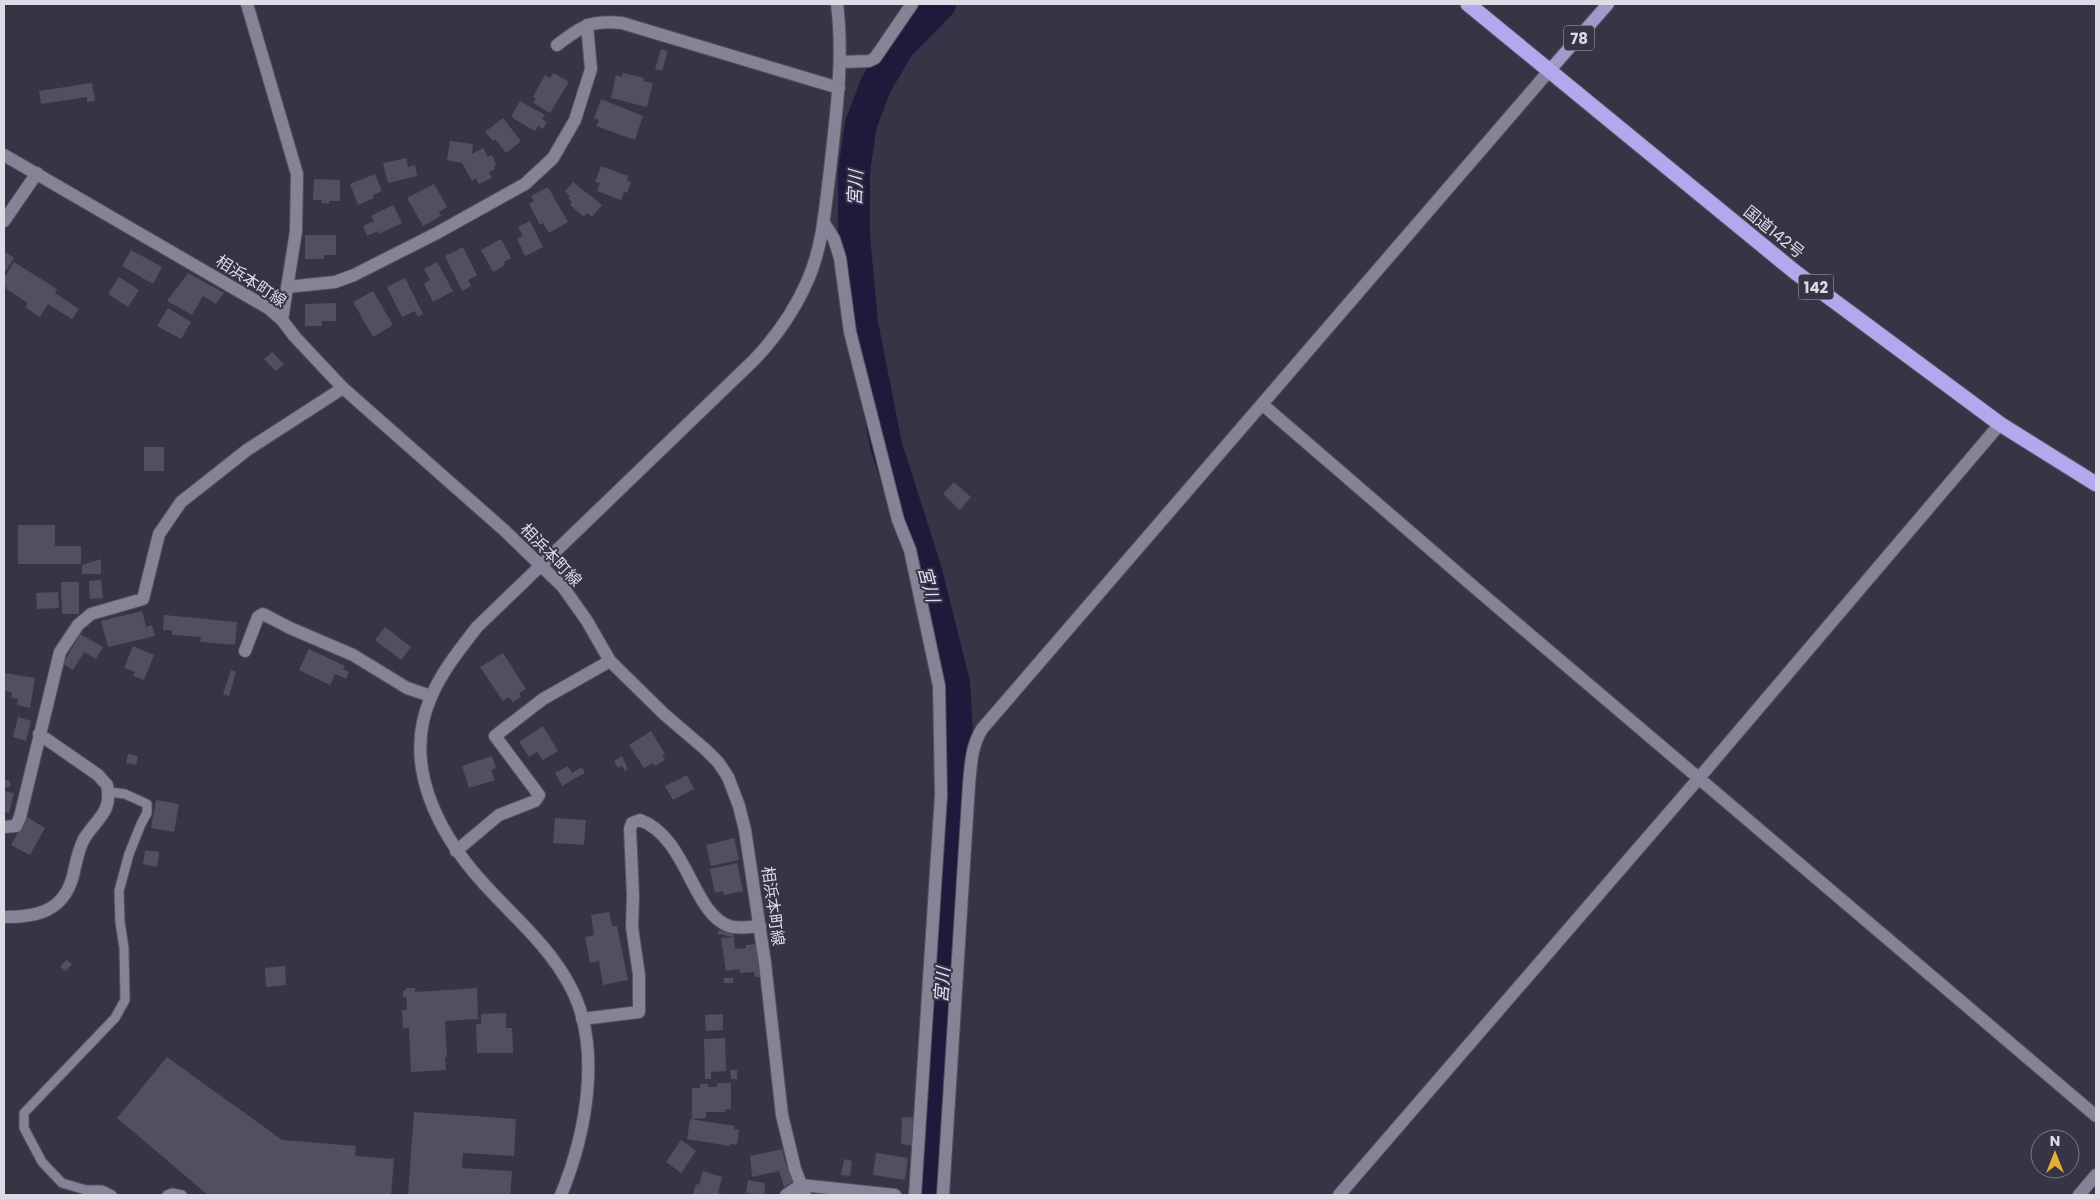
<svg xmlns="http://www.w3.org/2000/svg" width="2100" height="1199" font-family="Poppins,'Noto Sans JP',sans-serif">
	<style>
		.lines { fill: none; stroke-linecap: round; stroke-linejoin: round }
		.river { stroke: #20193b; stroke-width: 32 }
		.building { fill: #514f60 }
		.lane-casing { stroke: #53525f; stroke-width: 11 }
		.street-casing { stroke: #53525f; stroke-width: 14 }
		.secondary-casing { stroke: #53525f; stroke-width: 14 }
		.primary-casing { stroke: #53525f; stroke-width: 14 }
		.highway-casing { stroke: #53525f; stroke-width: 17 }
		.lane { stroke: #858395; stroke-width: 9 }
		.street { stroke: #858395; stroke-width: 12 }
		.secondary { stroke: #858395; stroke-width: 12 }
		.primary { stroke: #a099ca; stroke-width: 12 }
		.highway { stroke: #b2a8ee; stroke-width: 15 }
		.labels { text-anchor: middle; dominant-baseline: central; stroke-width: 4; stroke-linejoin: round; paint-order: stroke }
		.shield { fill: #373545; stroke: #abaab6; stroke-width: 1 }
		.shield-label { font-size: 15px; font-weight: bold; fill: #dddce6 }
		.street-label { font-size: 16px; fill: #dddce6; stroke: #373545 }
		.water-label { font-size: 18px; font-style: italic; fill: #e1def9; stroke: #373545 }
	</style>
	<rect width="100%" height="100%" fill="#373545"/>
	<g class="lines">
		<path class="river" d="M928,1195L950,873L957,732L954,683L926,571L886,445L862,323L854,236V172L861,124L876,85L898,47L940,4"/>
	</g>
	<path class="building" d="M661,49L668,51L662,71L655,69Z
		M554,73L569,82L550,113L533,103L536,99L533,97L545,75L550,78Z
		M623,73L644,78L643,81L653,83L647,107L611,98L616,75L622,77Z
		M92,83L95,101L87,102V97L41,104L39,91Z
		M601,99L643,116L635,140L596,126L599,120L594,118Z
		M520,101L545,115L542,119L547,122L543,129L538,126L535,131L511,117Z
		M503,118L521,141L506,153L495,139L493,141L485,132Z
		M450,141L473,144L472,154L483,148L488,157L492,155L496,164L494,166L495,169L489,172L492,178L479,184L476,178L472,181L462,163L447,160Z
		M406,158L408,167L415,165L417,176L388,183L383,163Z
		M601,166L628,176L627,181L631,182L627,193L624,192L621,200L597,191L600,183L595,182Z
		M375,174L382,191L373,195L374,198L358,205L350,184Z
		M314,179L340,180V201H329V204L321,203L322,200H313Z
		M573,182L602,205L592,217L587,213L584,217L570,205L572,202L568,198L570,196L565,191Z
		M434,184L447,207L439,212L441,216L423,226L407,198Z
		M548,187L568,222L549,233L543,223L540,225L529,204L534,201L531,196Z
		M393,205L402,223L379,234L378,231L367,236L363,226L374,221L371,216Z
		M530,221L543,247L525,256L517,239L523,236L518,227Z
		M305,235H336V255H324V259H305Z
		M501,239L511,258L504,262L505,265L493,272L481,250Z
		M463,247L477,275L468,280L471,286L462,291L445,256Z
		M131,250L162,267L153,284L122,266Z
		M4,251L14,258L4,274Z
		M14,262L57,289L55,293L79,309L72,319L48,304L40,317L25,307L28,303L5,288L7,287L4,285V278Z
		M437,262L453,291L433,302L424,284L430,280L424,269Z
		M188,273L224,293L216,304L203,296L192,315L167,301Z
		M119,277L139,290L128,307L108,294Z
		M405,278L423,314L418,317L415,311L402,317L387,287Z
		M373,291L393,325L373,337L353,302Z
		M336,303V321H322V326H305V304Z
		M168,308L191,322L181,339L157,326Z
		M272,352L284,364L276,371L264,359Z
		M144,447H164V471H144Z
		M954,482L971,497L960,510L943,494Z
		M18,525H55V546H81V564H18Z
		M101,559V574H82V565Z
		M101,580L103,598L90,599L89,581Z
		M61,582H79V614H62Z
		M58,592L59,608L37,609L36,593Z
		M142,611L146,627L152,625L155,636L108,647L101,621Z
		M164,615L237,622L235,645L200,642L201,637L172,635V630H163Z
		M385,627L411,647L401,660L375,640Z
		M80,634L103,647L96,659L84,652L73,670L63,664Z
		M133,646L154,655L144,680L133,676L135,672L124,668Z
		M309,649L345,666L343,669L349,672L346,679L335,674L330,685L299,670Z
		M503,653L526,689L519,693L521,697L513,702L509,697L503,701L480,667Z
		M231,670L236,672L229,696L223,694Z
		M4,673L35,678L30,708L17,705L18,699L11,698L12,692L4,691Z
		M18,717L31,721L26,741L13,737Z
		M543,726L558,751L543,760L537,752L529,757L519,742Z
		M651,731L665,754L662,756L665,760L655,766L653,763L644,768L629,745Z
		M128,754L138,756L136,765L126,763Z
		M492,756L496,768L491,770L495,780L469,788L462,766Z
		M622,756L628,769L625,771L622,766L618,768L614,761Z
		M568,766L572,773L582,767L585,773L562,786L555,773Z
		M687,775L694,789L673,800L665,786Z
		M4,780L10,781V787H4Z
		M4,791L14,793L9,813L4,812Z
		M156,800L179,804L174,832L151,828Z
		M27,817L45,828L30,855L11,845Z
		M555,818L586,820L584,845L553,843Z
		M734,838L739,860L711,866L706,845Z
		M145,850L159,852L157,867L143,864Z
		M737,863L743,891L724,895L723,891L715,893L710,869Z
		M609,912L612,926H617L628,980L603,985L599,961L590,963L585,937L594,935L591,915Z
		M719,930L734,934L733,937L718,934Z
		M734,937L735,949L746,948V945L756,944L760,977H755L754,972L740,973V969L726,971L721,938Z
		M66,960L72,964L66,971L60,967Z
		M285,966L286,985L266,987L265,968Z
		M724,978H733V983H724Z
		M406,988H415V992L477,988L478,1019L445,1021L447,1057H445L446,1070L411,1072L409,1028H403L402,1010H407L406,997H403V991L406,990Z
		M506,1013V1028H512L513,1053H477L476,1024H481V1014Z
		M723,1014V1030L706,1031L705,1015Z
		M725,1038L726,1071L711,1072V1079H705L704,1039Z
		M167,1057L282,1140L356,1146L355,1156L394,1159L391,1195H208L117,1118Z
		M730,1070H737V1079H731Z
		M717,1083H731V1109H725L726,1112H706V1118L692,1119V1088H700V1084H708V1087H717Z
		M414,1112L516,1119L514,1156L463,1153L462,1168L512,1171L510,1195H408Z
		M902,1117L916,1118L914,1146L901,1144Z
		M690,1119L735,1126L734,1129L739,1130L737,1145L730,1144V1146L687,1139Z
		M681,1140L696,1151L681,1173L666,1162Z
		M782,1149L785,1162L793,1182L784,1187L779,1171L752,1177L750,1156Z
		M876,1153L908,1158L905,1180L873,1175Z
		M844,1159L852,1161L850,1176L841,1175Z
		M703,1171L722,1177L718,1193L724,1195H693L696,1184L699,1185Z
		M748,1180L765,1183L764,1195L746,1193Z"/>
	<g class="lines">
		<g class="lane-casing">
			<path id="lane" d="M109,792L125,794L147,804V813L141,824L129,854L119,891L120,922L124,948L125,1000L115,1018L24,1113V1128L42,1162L62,1183L86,1190H102L112,1195
				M167,1195L172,1193L182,1195"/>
		</g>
		<g class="street-casing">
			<path id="street" d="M247,4L297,174L296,231L282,320
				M557,45C582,26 590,20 622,23L839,88
				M840,62L869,61L875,58L912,4
				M4,221L37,173
				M824,223L834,239L840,258L850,332L898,520L910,550L939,686L941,795L915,1195
				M287,287L335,282L354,275L437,233L525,184L553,158L575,120L591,69L587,25
				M1263,405L1481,593L2096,1116
				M245,651L258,617L263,614L290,628L353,655L407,688L431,696
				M4,827L16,826L20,817L60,652L78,625L91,614L143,599L159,534L181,502L247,450L343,388
				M456,851L499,815L535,801L539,795L495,736L543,699L610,661
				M4,917C37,917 63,912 73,876C76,863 78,850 84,839C97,818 113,812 107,785L98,775L39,734
				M582,1019L639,1012V975L632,927L633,896L630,829L632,823L640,820C687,837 692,913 729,926C739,929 750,927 760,926
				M786,1195L801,1185L895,1195
				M943,1195L969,785C971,765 971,747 982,729L1549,71
				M1339,1195L1699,778L2000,424
				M2079,1195L2096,1175"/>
		</g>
		<g class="secondary-casing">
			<path id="secondary" d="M4,155L268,308L282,320L295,337L343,388L504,530L563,587L587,621L610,661L664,714L706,750L718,762L728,777L739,806L745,830L765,963L782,1115L795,1169L805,1195
				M561,1195C586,1134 603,1047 570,986C549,946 515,918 485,885C439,835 401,765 431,697C442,671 460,649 477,627L754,360C776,337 794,311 807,282C823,247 825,207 830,170C836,115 844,60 837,4"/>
		</g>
		<g class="primary-casing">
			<path id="primary" d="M1549,71L1608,4"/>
		</g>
		<g class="highway-casing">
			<path id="highway" d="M1468,4L1795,272L2000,424L2096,484"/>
		</g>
		<use href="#lane" class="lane"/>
		<use href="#street" class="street"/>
		<use href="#secondary" class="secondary"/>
		<use href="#primary" class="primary"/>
		<use href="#highway" class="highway"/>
	</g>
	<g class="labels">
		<g class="shield">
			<rect x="1564" y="25.5" width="30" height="25" rx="4"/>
			<rect x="1798.5" y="274.5" width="35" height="25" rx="4"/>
		</g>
		<g class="shield-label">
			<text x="1579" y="38">78</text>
			<text x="1816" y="287">142</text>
		</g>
		<g class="street-label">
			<text transform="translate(1774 232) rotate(39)">国道142号</text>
			<text transform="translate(251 281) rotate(33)">相浜本町線</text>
			<text transform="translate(551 555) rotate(46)">相浜本町線</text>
			<text transform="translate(773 906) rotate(82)">相浜本町線</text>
		</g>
		<g class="water-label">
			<text transform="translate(855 188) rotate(-88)">宮川</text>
			<text transform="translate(929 584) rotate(75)">宮川</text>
			<text transform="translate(942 985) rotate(-86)">宮川</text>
		</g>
	</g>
	<rect width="2100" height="1199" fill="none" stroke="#dddce6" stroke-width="10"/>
	<g transform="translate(2055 1154)"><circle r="24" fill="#373545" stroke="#797885"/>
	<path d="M0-4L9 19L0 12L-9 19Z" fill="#e7ac36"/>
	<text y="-8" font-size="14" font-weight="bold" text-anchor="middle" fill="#dddce6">N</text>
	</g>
</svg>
